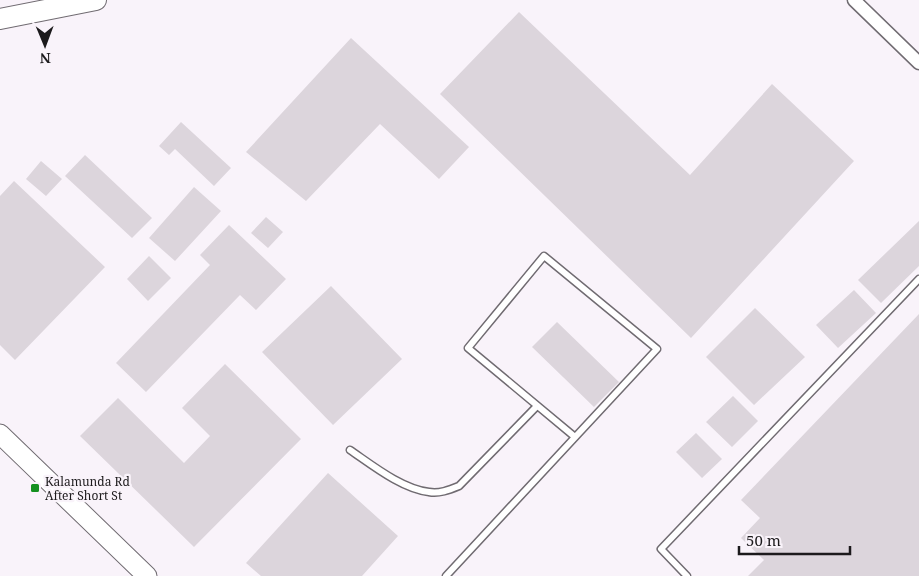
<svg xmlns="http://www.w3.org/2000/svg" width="919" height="576" font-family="'Noto Serif',serif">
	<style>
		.building { fill: #dcd5dc }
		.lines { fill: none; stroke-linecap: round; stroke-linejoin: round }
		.service-casing { stroke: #706b71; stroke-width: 9 }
		.minor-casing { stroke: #706b71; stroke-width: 15 }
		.primary-casing { stroke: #706b71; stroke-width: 21 }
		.trunk-casing { stroke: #706b71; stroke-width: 22 }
		.service { stroke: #fff; stroke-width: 6 }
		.minor { stroke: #fff; stroke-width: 12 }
		.primary { stroke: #fff; stroke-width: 19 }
		.trunk { stroke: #fff; stroke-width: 20 }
		.poi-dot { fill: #159120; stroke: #f9f3fa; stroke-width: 2 }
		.labels { text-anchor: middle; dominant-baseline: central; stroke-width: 4.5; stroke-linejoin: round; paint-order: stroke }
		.poi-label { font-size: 12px; fill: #1c1a1c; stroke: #f9f3fa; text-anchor: start }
	</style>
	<rect width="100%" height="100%" fill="#f9f3fa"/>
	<path class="building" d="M519,12L690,175L772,84L854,161L691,338L440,94Z
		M351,38L469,147L439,179L380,124L306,201L246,152Z
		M181,122L231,168L214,186L175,149L169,155L159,146Z
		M85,155L152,218L132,238L65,176Z
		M41,161L62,179L46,196L26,179Z
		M14,181L105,267L15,360L0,345V196Z
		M194,187L221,211L175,261L149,238Z
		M266,217L283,232L268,248L251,233Z
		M919,221V266L881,303L858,280Z
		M229,225L286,279L256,310L240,295L146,392L116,363L210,265L200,255Z
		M149,256L171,278L148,301L127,279Z
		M331,286L402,359L333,425L262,352Z
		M854,290L876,313L838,348L816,325Z
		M755,308L805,357L754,405L706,357Z
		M919,314V576H748L764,560L741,538L760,518L741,500Z
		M557,322L619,382L594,407L532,347Z
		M225,364L301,439L194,547L80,436L118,398L184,463L210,436L182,408Z
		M733,396L758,421L732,447L706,422Z
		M696,433L722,459L702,478L676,452Z
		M328,473L398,536L362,576H261L246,563Z"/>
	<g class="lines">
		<g class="service-casing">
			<path id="service" d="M350,450C372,465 402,489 429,492C439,494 449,490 459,486L537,406
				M446,576L657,349L544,256L468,348L575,437
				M687,576L661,549L919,279"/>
		</g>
		<g class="minor-casing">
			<path id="minor" d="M854,0L919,63"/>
		</g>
		<g class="primary-casing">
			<path id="primary" d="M0,434L147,576"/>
		</g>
		<g class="trunk-casing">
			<path id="trunk" d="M0,19L96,0"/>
		</g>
		<use href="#service" class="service"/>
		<use href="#minor" class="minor"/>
		<use href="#primary" class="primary"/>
		<use href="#trunk" class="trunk"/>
	</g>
	<rect class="poi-dot" x="30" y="483" width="10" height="10" rx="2.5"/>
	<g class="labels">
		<g class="poi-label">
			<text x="45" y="481">Kalamunda Rd<tspan x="45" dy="14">After Short St</tspan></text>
		</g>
	</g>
	<g transform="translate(45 45) rotate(179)" stroke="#f9f3fa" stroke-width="4" paint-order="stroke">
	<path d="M0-4L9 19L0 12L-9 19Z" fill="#1c1a1c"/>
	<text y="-8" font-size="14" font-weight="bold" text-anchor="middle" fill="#1c1a1c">N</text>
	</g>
	<path d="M739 546v8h111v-8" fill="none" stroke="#1c1a1c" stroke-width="2.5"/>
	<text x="746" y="546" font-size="15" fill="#1c1a1c" stroke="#f9f3fa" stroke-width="4" paint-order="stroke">50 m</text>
</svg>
